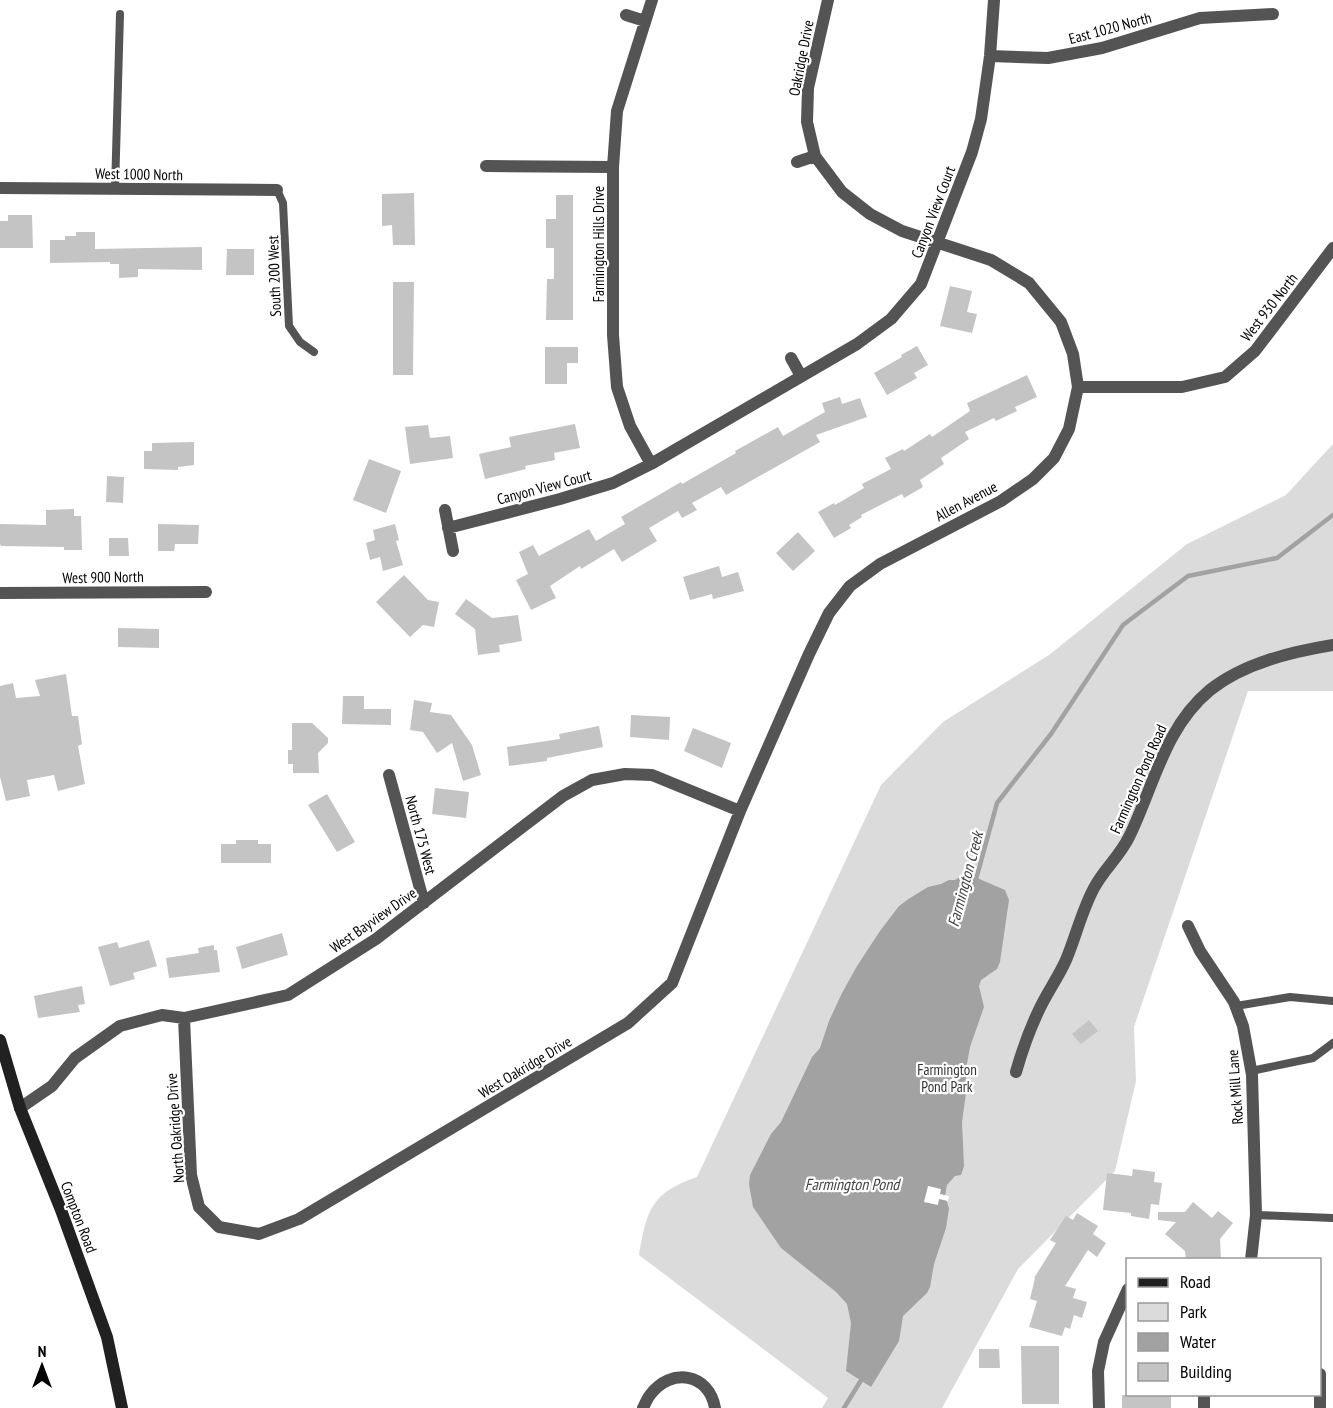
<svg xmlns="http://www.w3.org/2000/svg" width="1333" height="1408" font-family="'PT Sans Narrow',sans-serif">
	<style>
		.green { fill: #dbdbdb }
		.water { fill: #a2a2a2 }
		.pier { fill: #fff }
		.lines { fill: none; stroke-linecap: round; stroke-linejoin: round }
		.stream { stroke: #a2a2a2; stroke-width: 4.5 }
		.building { fill: #c4c4c4 }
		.lane { stroke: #545454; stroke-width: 8 }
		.street { stroke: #545454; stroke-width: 12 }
		.secondary { stroke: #212121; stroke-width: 12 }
		.labels { text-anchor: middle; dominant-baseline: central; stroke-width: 4.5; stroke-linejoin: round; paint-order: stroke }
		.street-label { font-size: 15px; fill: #000; stroke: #fff }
		.park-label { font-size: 15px; fill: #323232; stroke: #fff }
		.water-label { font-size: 16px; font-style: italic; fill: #434343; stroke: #fff }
	</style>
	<rect width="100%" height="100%" fill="#fff"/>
	<path class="green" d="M1333,444V691H1248L1134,1027L1136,1081L1115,1171L1018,1269L942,1408H822L828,1398L639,1255C647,1210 651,1193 697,1177L881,785L943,722L1049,655L1187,544L1286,495Z"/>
	<path class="water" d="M970,875L1005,890L1009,900L1000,962L997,969L981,980L979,986L984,1007L970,1047L966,1069V1093L962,1122L964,1166L961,1175L955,1176L947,1185L945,1196L949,1208L946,1228L934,1264L930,1287L927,1293L903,1316L899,1341L871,1387L846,1371L851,1323L847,1304L836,1292L781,1248L753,1207L749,1184L750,1175L771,1134L781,1122L812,1057L820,1048L829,1021L842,993L857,966L880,931L899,906L910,898L928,887L941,884L949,880H955L958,878Z"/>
	<path class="pier" d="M928,1186L941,1189L940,1194L949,1196L948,1201L939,1199L938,1205L924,1202Z"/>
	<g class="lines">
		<path class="stream" d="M975,883L997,803L1051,734L1123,625L1188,576L1277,558L1333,515
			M844,1408L863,1377"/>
	</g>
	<path class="building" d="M414,193L415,245H393L392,225L382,226V194Z
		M556,195H573V320H546L547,279H554V248H546V219H556Z
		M8,215H32L33,248H0V221H8Z
		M76,232H95V249L202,247V270L138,269V277L119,278V264H110V262L50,263V240H65V236H76Z
		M227,249H254V275H226Z
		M393,282H414L413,375H393Z
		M950,286L972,291L967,312L977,314L972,333L940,326Z
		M917,346L928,365L914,373L917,378L887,395L874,373L902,357L901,355Z
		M545,347H578V363H567V384H545Z
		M1027,375L1037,397L1015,407L1017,411L996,421L994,418L965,432L969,439L941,458L944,464L920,480L923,487L904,498L902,494L861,515L862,517L849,525L851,528L834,538L818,512L834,503L835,505L864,488L862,484L891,469L885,458L903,449L904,451L930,434L932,437L970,411L967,403Z
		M840,397L842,404L860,398L867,417L816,435L820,442L726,495L721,487L692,503L697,510L682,518L678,511L649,528L657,541L622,562L614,549L581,569L580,566L550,586L556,598L531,610L516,580L528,574L519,552L533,545L539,556L589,529L596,541L625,524L621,517L681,482L682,484L710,468L736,453L735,451L778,427L783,436L825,412L822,403Z
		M575,424L580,448L554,453L555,460L525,466L526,469L485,479L479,454L511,447L509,437Z
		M428,425L430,438L450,436L453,458L410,464L405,427Z
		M194,442V465L178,467V470L144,469V451H152V443Z
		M369,459L401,471L386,513L353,500Z
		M107,476L124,477L123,503L106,502Z
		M74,509V516H81L82,550H64V547L1,546L0,544V524L46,525V510Z
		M158,524L199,525L198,544H175L174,551H158Z
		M395,524L399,540L396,541L403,565L383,571L380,557L370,560L366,543L375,540L373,530Z
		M798,532L815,551L793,571L776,553Z
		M109,538H128L129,556H109Z
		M719,566L722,577L738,572L744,591L713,599L712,594L690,600L683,577Z
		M404,575L428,600L439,602L434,627L423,625L410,637L376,602Z
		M466,599L492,618L518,615L522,641L499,645L500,652L478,655L475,629L455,614Z
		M118,628L159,629V648L118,647Z
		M66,674L72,716H78L82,744L78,746L85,784L58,791L54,775L27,780L30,796L6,801L0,777V686L13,683L16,698L40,696L35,680Z
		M343,696H364V709H391V725L342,724Z
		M414,700L432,703L430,712L451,715L472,745L481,775L463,781L452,743L437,753L423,732L410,730Z
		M631,715L670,717L669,740L630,737Z
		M292,723H312L328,738V743L318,753L319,773H293V764H288V750H292Z
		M599,726L603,747L547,758V761L509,766L507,747L560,739L559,734Z
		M693,728L731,743L722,768L684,751Z
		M435,788L469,792L466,818L432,814Z
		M327,794L355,842L337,852L308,805Z
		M236,840H258V844H271V863H221V844H236Z
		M282,933L288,955L242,969L236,947Z
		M149,940L157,966L133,973L135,979L110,986L98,947L117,942L119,948Z
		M214,945V950H217L220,972L169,978L166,958L199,953L198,948Z
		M82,986L85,1004L78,1005L80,1012L38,1018L34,996Z
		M1089,1020L1098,1031L1081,1044L1072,1034Z
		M1133,1169L1155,1172L1154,1182L1162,1183L1159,1205L1151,1204L1149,1219L1131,1216V1213L1103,1210L1107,1173L1132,1176Z
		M1193,1202L1212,1218L1218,1211L1233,1223L1220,1239L1221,1260H1186L1185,1251L1165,1234L1176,1222L1158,1220V1212H1185Z
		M1077,1213L1098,1226L1093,1234L1106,1243L1097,1257L1088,1250L1065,1286L1076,1289L1073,1298L1087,1302L1082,1318L1074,1315L1070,1329L1065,1327L1062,1336L1029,1327L1037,1301L1030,1299L1035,1278H1034L1056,1243L1050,1240L1066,1216L1073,1220Z
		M1021,1346H1059V1404H1022Z
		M979,1349H999L1000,1368H979Z
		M1122,1395H1171V1408H1122Z"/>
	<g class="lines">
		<path class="lane" d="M115,189L120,14
			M277,190L283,203L289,326L300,342L314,352
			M1236,1006L1290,997L1333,1001
			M1251,1071L1313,1058L1333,1043
			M1256,1215L1333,1218"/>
		<path class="street" d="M626,15L645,21
			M990,56L1048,58L1102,48L1200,18L1273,14
			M797,162L815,156
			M486,166L613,167
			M0,188L277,190
			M791,358L801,376
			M1078,387H1182L1225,377L1255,351L1333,248
			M651,464L630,426L617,387L613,335V167L617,111L652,0
			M445,510L453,551
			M448,528L560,499L613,483L651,464L857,344L891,319L921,284L972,152L981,119L990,56L994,0
			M0,593L206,592
			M389,775L424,903
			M1188,926L1200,951L1234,1002L1243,1026L1252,1075L1256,1215L1251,1260
			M184,1018L191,1175L199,1207L219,1227L259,1234L299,1219L628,1023L672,983L740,811L809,654L829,613L850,586L880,564L1001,501L1033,479L1054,458L1069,429L1078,387L1073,354L1061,322L1029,283L991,260L902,231L870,214L842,192L815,156L807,122L808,88L828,0
			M1016,1072C1022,1051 1029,1031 1038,1012C1046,994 1058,978 1066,960C1076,936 1082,910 1094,888C1104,869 1121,855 1130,835C1154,785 1165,727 1210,690C1244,663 1291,652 1333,645
			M20,1108L52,1086L75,1058L120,1026L162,1015L184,1018L288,995L376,939L563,796L592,780L625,774L652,775L740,811
			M1204,1394V1408
			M643,1408C645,1404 647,1399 650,1395C671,1367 709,1373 715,1408
			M1099,1408L1098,1371L1104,1342L1128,1289
			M1320,1408V1374"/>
		<path class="secondary" d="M0,1040L20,1108L61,1210L107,1337L122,1408"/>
	</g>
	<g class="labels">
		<g class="street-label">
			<text transform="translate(1110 28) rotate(-15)">East 1020 North</text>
			<text transform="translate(801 58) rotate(-79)">Oakridge Drive</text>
			<text transform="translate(139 174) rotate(1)">West 1000 North</text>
			<text transform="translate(933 212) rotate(-69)">Canyon View Court</text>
			<text transform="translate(598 244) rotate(-90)">Farmington Hills Drive</text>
			<text transform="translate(274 276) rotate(-92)">South 200 West</text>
			<text transform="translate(1269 307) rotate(-52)">West 930 North</text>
			<text transform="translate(544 487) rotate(-15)">Canyon View Court</text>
			<text transform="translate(966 501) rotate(-28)">Allen Avenue</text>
			<text transform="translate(103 577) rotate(-1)">West 900 North</text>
			<text transform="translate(1138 779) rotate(-66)">Farmington Pond Road</text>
			<text transform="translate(421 835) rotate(75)">North 175 West</text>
			<text transform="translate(373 920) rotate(-35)">West Bayview Drive</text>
			<text transform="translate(525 1067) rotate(-31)">West Oakridge Drive</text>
			<text transform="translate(1235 1087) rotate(-94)">Rock Mill Lane</text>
			<text transform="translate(175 1128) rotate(-94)">North Oakridge Drive</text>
			<text transform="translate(79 1217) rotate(69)">Compton Road</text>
		</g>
		<g class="park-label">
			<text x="947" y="1069">Farmington<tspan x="947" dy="17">Pond Park</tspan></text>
		</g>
		<g class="water-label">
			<text transform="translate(965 879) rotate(-75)">Farmington Creek</text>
			<text x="852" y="1184">Farmington Pond</text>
		</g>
	</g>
	<rect x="1126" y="1258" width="195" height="138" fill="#ffffff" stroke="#999999" stroke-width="1.5"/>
	<rect x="1138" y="1278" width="30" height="9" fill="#212121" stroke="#999999" stroke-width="1.5"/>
	<text x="1180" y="1288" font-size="18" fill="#000000">Road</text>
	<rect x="1138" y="1303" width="30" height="18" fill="#dbdbdb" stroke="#999999" stroke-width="1.5"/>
	<text x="1180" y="1318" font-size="18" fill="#000000">Park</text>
	<rect x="1138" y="1333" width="30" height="18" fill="#a2a2a2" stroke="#999999" stroke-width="1.5"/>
	<text x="1180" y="1348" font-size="18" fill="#000000">Water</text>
	<rect x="1138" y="1363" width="30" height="18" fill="#c4c4c4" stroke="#999999" stroke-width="1.5"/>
	<text x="1180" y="1378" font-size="18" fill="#000000">Building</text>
	<g transform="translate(42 1366)" stroke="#ffffff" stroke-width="4.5" paint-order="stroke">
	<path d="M0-4.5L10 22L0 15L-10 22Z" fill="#000000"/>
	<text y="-9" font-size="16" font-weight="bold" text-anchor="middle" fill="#000000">N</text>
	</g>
</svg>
